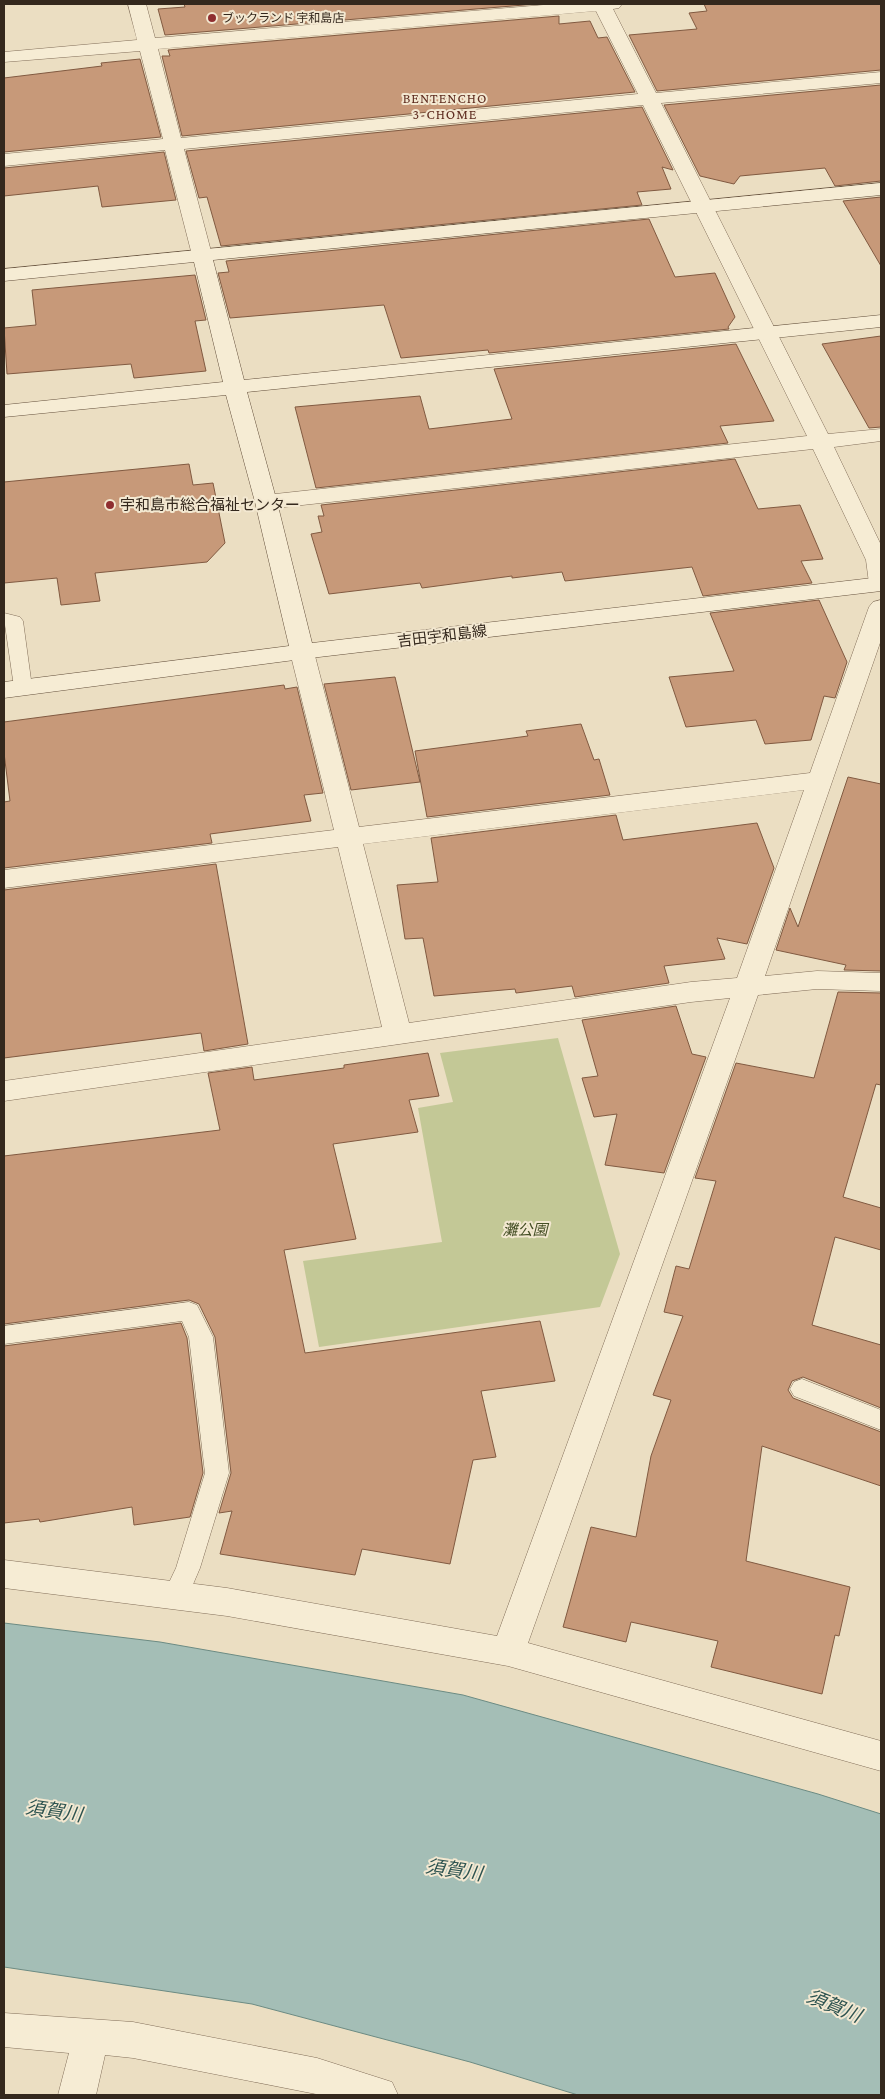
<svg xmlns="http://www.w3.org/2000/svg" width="885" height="2099" font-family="'Crimson Pro','Noto Sans JP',serif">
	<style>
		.green { fill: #c3c896 }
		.water { fill: #a4beb6; stroke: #6c8b83 }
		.building { fill: #c79979; stroke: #815a41 }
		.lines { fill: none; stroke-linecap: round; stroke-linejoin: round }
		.lane-casing { stroke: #836f5a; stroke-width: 1 }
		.street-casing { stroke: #836f5a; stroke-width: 1 }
		.secondary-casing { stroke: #65513d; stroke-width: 1 }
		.lane { fill: #f6ecd4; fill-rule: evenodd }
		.street { fill: #f6ecd4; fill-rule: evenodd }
		.secondary { fill: #f6ecd4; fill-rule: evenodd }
		.poi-dot { fill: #8f2e30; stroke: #f3e8d1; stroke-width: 2 }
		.labels { text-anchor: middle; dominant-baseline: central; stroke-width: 4; stroke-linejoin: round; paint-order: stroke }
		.far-poi-label { font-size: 12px; fill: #34281d; stroke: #f3e8d1; text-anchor: start }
		.far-neighbourhood-label { font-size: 14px; letter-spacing: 1px; fill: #5e2c1f; stroke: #f3e8d1 }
		.poi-label { font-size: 15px; fill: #34281d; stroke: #f3e8d1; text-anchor: start }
		.street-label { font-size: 15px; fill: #34281d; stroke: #f3e8d1 }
		.park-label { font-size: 15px; font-style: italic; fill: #454f25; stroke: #f3e8d1 }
		.near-water-label { font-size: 19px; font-style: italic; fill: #2d5350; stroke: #f3e8d1 }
	</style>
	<rect width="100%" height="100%" fill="#ebdec2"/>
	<path class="green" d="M558,1038L620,1254L600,1307L319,1347L303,1261L442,1242L418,1108L453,1102L440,1053Z"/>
	<path class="water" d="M4,1623L160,1642L463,1695L818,1794L881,1814V2095H578L470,2062L252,2004L4,1967Z"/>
	<path class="building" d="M184,4H536L165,35L158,9L185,7Z
		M704,4H881V70L657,91L629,35L697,29L689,13L707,11Z
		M559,16V24L590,21L598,38L607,37L635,92L182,136L162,56H170L168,50Z
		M140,59L161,137L4,152V78L102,66L101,63Z
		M881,85V181L835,186L825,168L740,176L734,184L700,176L664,105Z
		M642,107L673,170L662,167L671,189L637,192L642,205L221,246L207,197L199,198L186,151Z
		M164,152L176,200L102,207L98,186L4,196V168Z
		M881,197V266L843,201Z
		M649,219L675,277L715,273L735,317L728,327L729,329L489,353L488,350L401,358L384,305L230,318L218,273L229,272L226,261Z
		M195,275L206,320L195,321L206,371L134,378L131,364L7,374L4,328L36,325L32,290Z
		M881,336V427L869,428L822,344Z
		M736,344L774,421L720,426L728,443L316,488L295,407L420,396L429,429L512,419L494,369Z
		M735,459L758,509L800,505L823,559L801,561L812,583L703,596L692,567L565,581L562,572L512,578V576L422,588L420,583L329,594L311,534L322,532L318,516H324L321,505Z
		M189,464L193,485L213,483L225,543L207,562L95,573L100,601L61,605L57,578L4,583V482Z
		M819,600L847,662L835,698L824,696L811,740L765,744L756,720L686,727L669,677L734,671L710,613Z
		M395,677L420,782L351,790L324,684Z
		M284,685L285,689L297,687L323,793L304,795L311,821L210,834L212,843L4,868V802L10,801L4,753V722Z
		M581,724L594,760L599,759L610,795L427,817L415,751L528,736L526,731Z
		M848,777L881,784V971L844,970L846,965L776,950L790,908L798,927Z
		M616,815L623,840L757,823L774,868L747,944L717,938L725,959L664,966L669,983L575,997L572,986L516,993L515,989L434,996L423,938L405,939L397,885L438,882L431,838Z
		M216,864L248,1044L204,1051L201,1033L4,1058V890Z
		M838,992L881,993V1085L876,1084L843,1197L881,1208V1250L835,1237L812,1325L881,1345V1408L803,1377L792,1381L788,1390L793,1398L881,1432V1486L762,1446L746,1561L850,1587L839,1636L835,1635L822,1694L711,1667L718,1641L631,1622L626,1642L563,1627L591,1527L636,1537L651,1456L671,1400L653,1395L683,1316L664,1312L676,1266L689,1269L716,1181L695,1178L736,1063L814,1078Z
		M676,1006L692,1054L706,1057L664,1173L605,1165L617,1114L594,1117L582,1078L598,1076L582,1020Z
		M428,1053L439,1096L409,1100L418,1132L333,1144L356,1239L284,1250L305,1353L540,1321L555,1381L481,1391L496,1457L473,1460L450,1564L362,1549L355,1575L220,1554L232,1511L219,1513L231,1473L215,1337L199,1304L189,1300L4,1324V1156L220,1130L208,1073L252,1067L254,1080L344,1068V1065Z
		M181,1323L187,1338L203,1473L190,1517L134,1525L132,1507L40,1522L39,1519L4,1523V1346Z"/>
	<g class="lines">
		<g class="lane-casing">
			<path id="lane" d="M4,613L20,617L23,621L32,687L30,691L23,693L16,691L14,687L5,625H4Z
				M189,1302L197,1305L213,1337L229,1473L200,1568L185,1603L176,1606L167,1603L163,1595L176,1568L205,1473L189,1337L182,1321L4,1344V1326Z
				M802,1379L881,1410V1430L794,1396L790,1389L794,1382Z"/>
		</g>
		<g class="street-casing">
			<path id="street" d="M128,4H146L155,38L555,4H622L619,8L613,9L656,93L881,72V83L661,103L828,434L881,429V441L834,447L881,545V590L873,588L869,583L866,560L813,449L266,509L258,507L255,502L258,497L266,495L807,436L643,105L184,149L212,255L209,259L202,261L195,259L192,255L165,150L4,166V154L163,139L140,51L4,62V52L137,40ZM596,11L638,94L181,138L158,49Z
				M881,600V640L765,976L817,971L881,973V991L817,989L758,995L528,1643L881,1741V1771L508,1666L227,1616L4,1588V1560L227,1588L497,1636L730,998L691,1002L4,1101V1081L382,1027L338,847L4,888V870L334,830L290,652L294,647L302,645L310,647L314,652L359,827L810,773L869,607L873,602ZM804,790L737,978L691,982L409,1023L363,844Z
				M4,2013L133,2022L317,2058L392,2082L398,2095H321L133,2058L105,2055L96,2095H58L69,2053L4,2047Z"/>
		</g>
		<g class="secondary-casing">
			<path id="secondary" d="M881,183V195L213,260L244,380L881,315V327L247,392L277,502L312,643L881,577V591L302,659L4,698V682L289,646L255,502L226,395L4,417V405L223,382L194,262L4,281V269Z"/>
		</g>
		<use href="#lane" class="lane"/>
		<use href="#street" class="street"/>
		<use href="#secondary" class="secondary"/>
	</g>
	<g class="poi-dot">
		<circle cx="212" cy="18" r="5"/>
		<circle cx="110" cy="505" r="5"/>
	</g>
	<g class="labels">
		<g class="far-poi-label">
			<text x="222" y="18">ブックランド 宇和島店</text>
		</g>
		<g class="far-neighbourhood-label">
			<text x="445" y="98">BENTENCHO<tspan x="445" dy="16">3-CHOME</tspan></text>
		</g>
		<g class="poi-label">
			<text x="120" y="505">宇和島市総合福祉センター</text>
		</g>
		<g class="street-label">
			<text transform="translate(442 636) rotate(-7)">吉田宇和島線</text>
		</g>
		<g class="park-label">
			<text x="525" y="1230">灘公園</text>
		</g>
		<g class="near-water-label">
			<text transform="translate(54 1811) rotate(8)">須賀川</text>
			<text transform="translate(454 1870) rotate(8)">須賀川</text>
			<text transform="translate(834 2006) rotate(22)">須賀川</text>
		</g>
	</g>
	<rect width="885" height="2099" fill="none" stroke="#34281d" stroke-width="10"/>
</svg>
